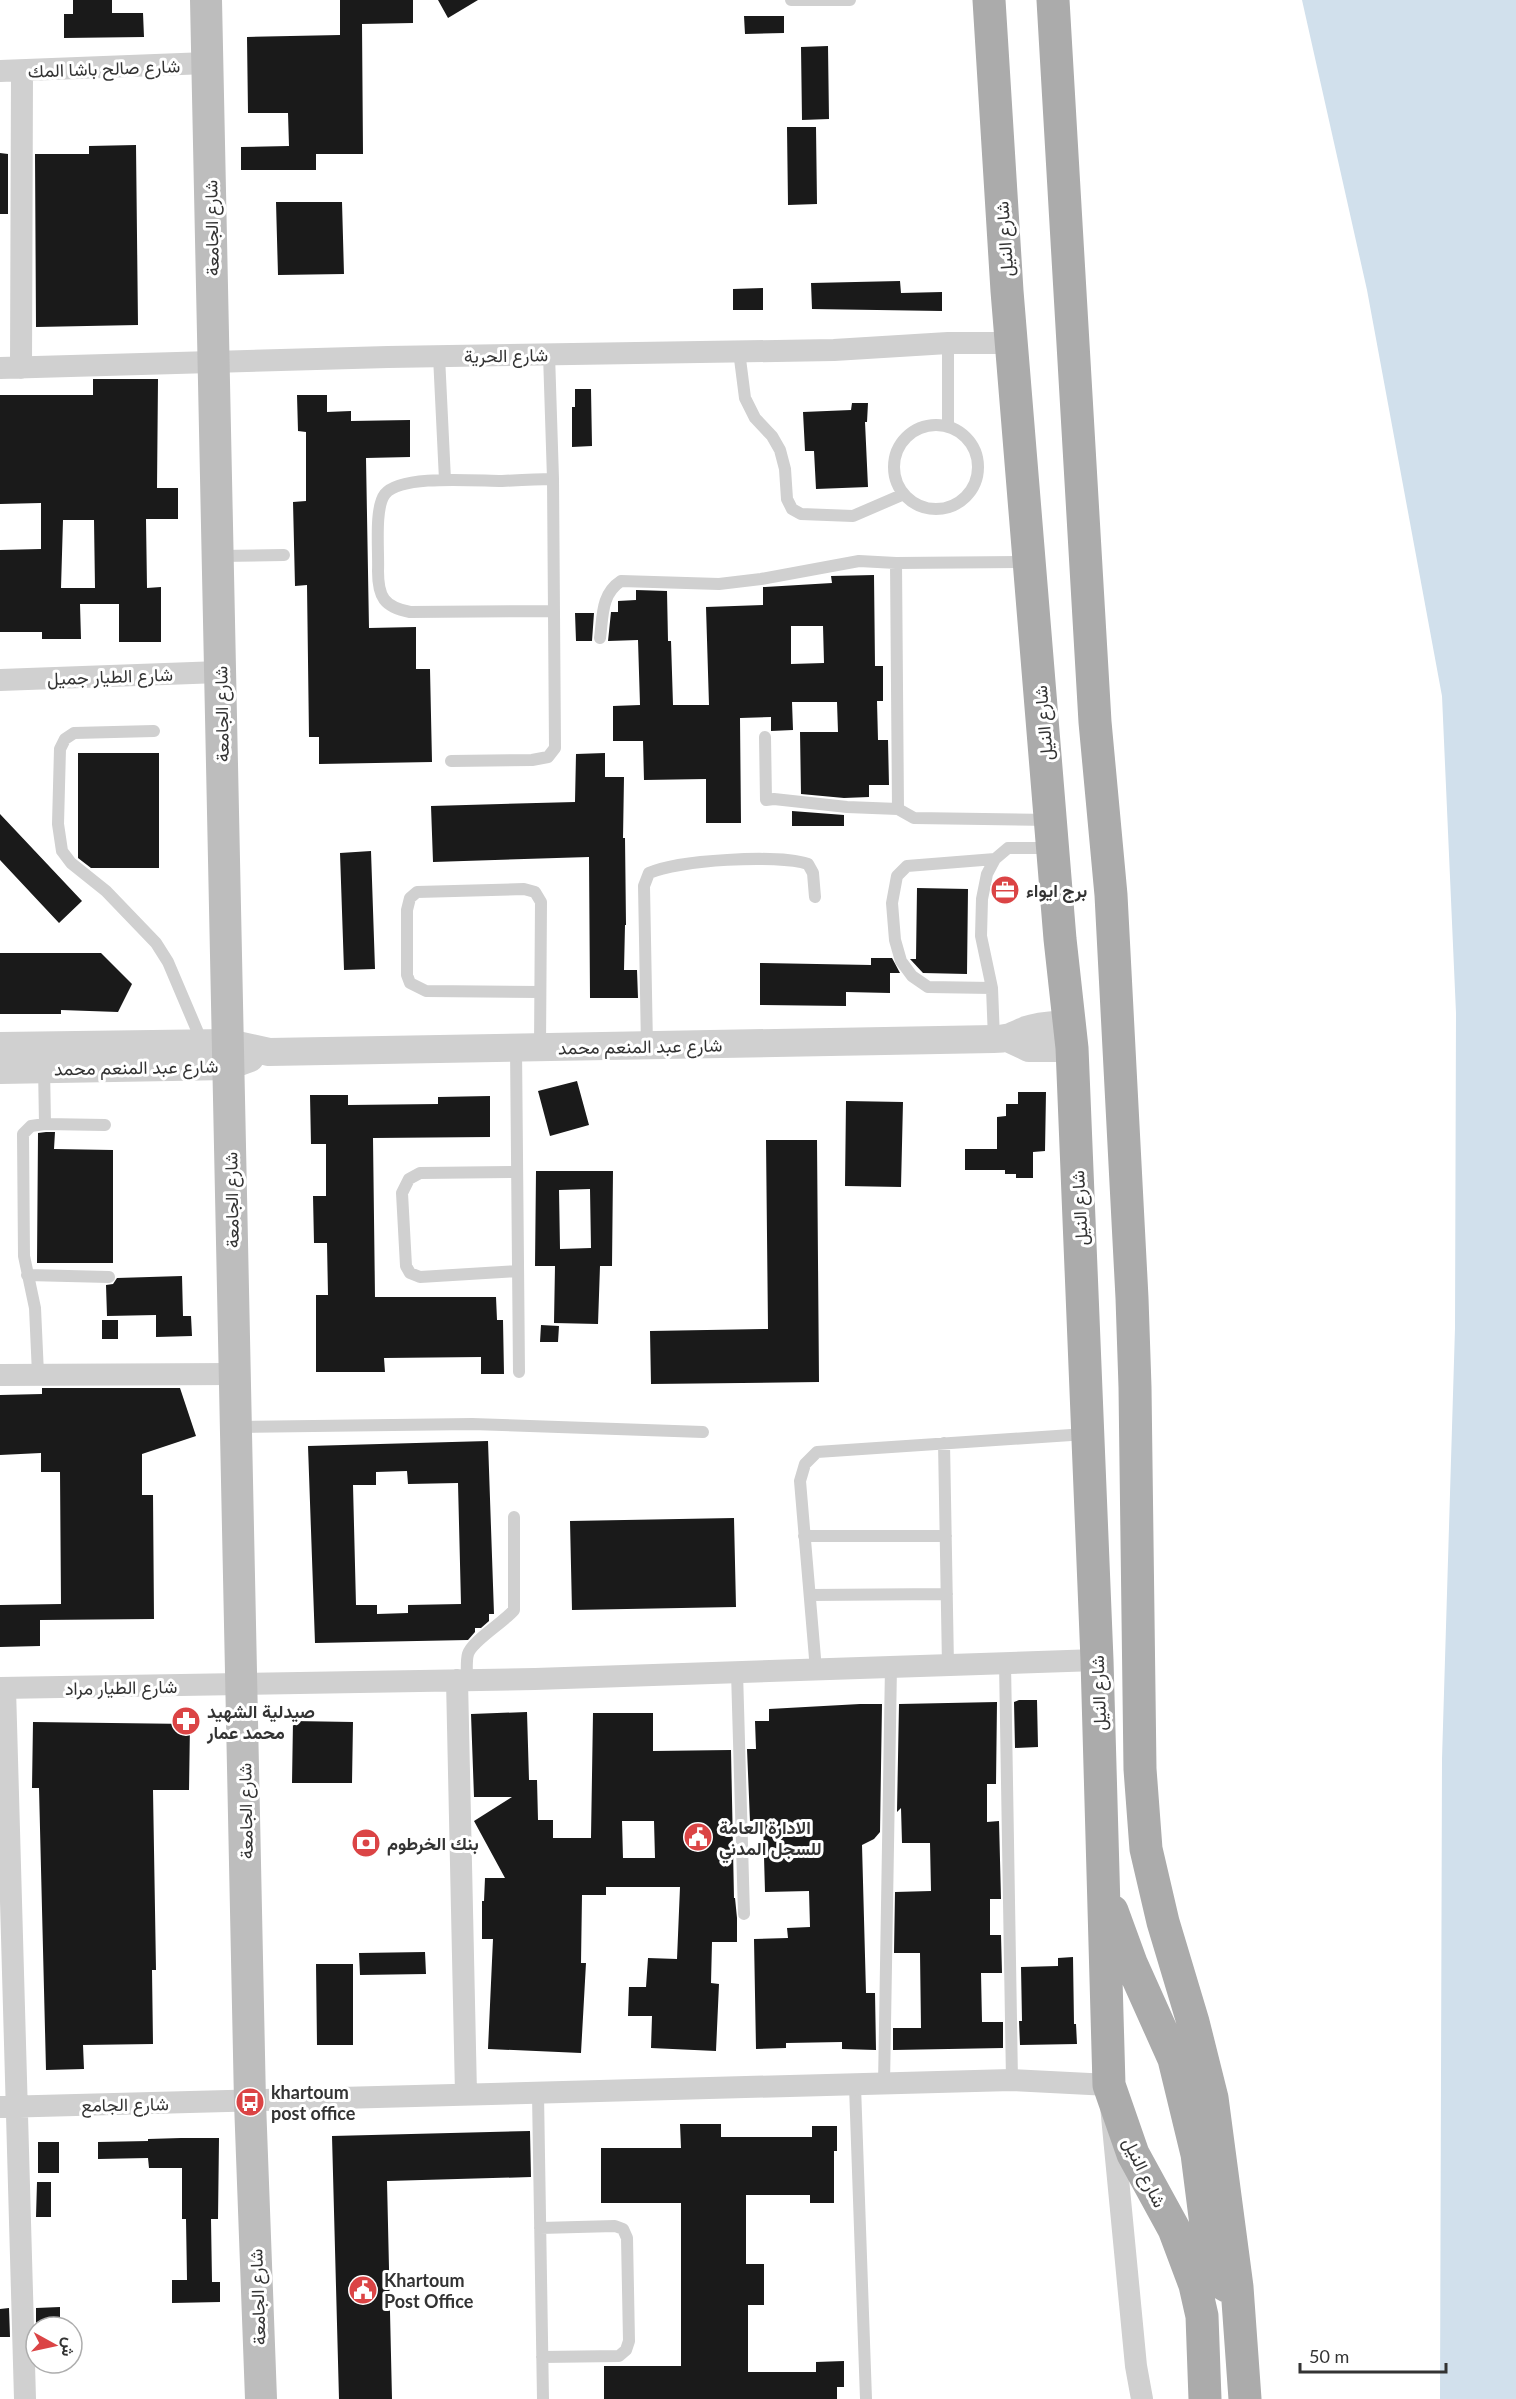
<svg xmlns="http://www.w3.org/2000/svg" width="1516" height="2399" font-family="Lato,Vazirmatn,sans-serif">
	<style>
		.water { fill: #d1e0ec }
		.building { fill: #1a1a1a; fill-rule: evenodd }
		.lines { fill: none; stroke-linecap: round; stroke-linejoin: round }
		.service { stroke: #d0d0d0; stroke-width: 12 }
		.minor { stroke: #d0d0d0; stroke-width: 22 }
		.tertiary { stroke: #d0d0d0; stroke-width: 28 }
		.secondary { stroke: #bdbdbd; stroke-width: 32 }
		.primary { stroke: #ababab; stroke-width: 33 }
		.labels { text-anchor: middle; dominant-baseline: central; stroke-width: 6; stroke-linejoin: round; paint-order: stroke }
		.street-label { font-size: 18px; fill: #333; stroke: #fff }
		.poi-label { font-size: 18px; font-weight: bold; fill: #333; stroke: #fff; text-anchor: start }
	</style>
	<rect width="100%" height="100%" fill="#fff"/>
	<path class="water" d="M1302,0H1516V2399H1440L1442,1759L1455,1328L1456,1013L1442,696L1367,290Z"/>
	<path class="building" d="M73,0H112V13H143L144,37L64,38V14H73Z
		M340,0H413V23L362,24L363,154H316V170H241V147L289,146L288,113H248L247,37L340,35Z
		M438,0H478L448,18Z
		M744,16H784V33L745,34Z
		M828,46L829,119L802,120L801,47Z
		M787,127H816L817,204L788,205Z
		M136,145L138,325L36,327L35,154H89V146Z
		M0,153L8,154V214H0Z
		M276,202H342L344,274L278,275Z
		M900,281L901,293L942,292V311L812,309L811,283Z
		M763,288V310H733V289Z
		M93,379H158L157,488H178V519H146L147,588L161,587V642H119V604H80L81,639H42V632H0V550L41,549V503L0,504V395H93ZM63,520H94L95,588H61Z
		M575,389H591L592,446L572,447V407H575Z
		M297,395H327V412L351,411V421L410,420V457L366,458L369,628L416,627V669H430L432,762L319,764V737H309L307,585L295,586L293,502L306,501V432L298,431Z
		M852,403H868L867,422H865L868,487L816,489L814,451H805L803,412L851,410Z
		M874,575L875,666H883V701H877L878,740H888L889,785H869V797L844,798L801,794L800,732H838L837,702H792L793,730L771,731V717L740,718L741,823H706V779L644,780L643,741H613V706L640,705L638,640L608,641L611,612H618V601L636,600V590L667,591L668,641H671L673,705H709L706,607L763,605V587H765L832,583L831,576ZM791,626H823L824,663L791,664Z
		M575,613H594L592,641H576Z
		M78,753H159V868H91L78,858Z
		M605,753V777H624L623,838H625L626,925H625L624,970H637L638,998H590L589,857L433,862L431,806L575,802L576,754Z
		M792,811L844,815V826H792Z
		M0,814L82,901L59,923L0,860Z
		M371,851L375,969L344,970L340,853Z
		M917,888L968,889L967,974L923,973L910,959H916Z
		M0,953H101L132,984L118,1012L61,1010V1014H0Z
		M871,958H892L900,973H890V993L846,992V1006L760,1005V963L871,965Z
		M577,1081L589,1125L550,1136L538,1091Z
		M1018,1092H1046L1045,1151L1033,1152V1178H1016V1174H1005V1170H965V1149H997V1117L1006,1116V1104H1018Z
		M310,1095H348V1105L438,1104V1097L490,1096V1137L373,1138L375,1297H496L497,1320H503L504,1374H481V1357L384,1358L385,1372H316V1295H328L327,1243H314L313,1196H326V1144H311Z
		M846,1101L903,1102L901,1187L845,1186Z
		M46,1132H55L54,1149L113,1150V1263H37L38,1133Z
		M766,1140H817L819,1382L651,1384L650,1331L768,1329Z
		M536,1171H613L612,1266H600L598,1324L554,1323L555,1266H535ZM590,1189L591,1248L560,1249L559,1190Z
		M182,1276L183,1316H191L192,1336L156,1337V1315L107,1316L106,1285L113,1284L117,1278Z
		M102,1320H118V1339H102Z
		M541,1325L559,1326L558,1342H540Z
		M42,1388H180L196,1436L142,1454V1495H153L154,1619L40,1620V1646L0,1647V1605L61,1604L60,1472H41V1453L0,1455V1395L42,1394Z
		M488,1441L494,1614H489V1621L481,1628H475V1632L468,1640L315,1643L308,1446ZM407,1471L408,1484L458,1483L461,1604L408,1605V1613L377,1614V1605H356L353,1485H376V1472Z
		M734,1518L736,1607L572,1610L570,1521Z
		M1019,1700H1037L1038,1747L1015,1748L1014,1702Z
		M997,1702L996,1784H987V1822L999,1821L1001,1899H990V1935H1001L1002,1973H981L982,2022H1003V2048L893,2050V2028H921L920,1953H894L895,1892L931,1891L930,1843H902L901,1808L897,1812L899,1704Z
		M860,1704H882L880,1832L874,1839L862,1845L866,1993H875L876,2050L842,2049V2042L786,2043V2048L756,2049L754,1939L788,1938L787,1928L810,1927L809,1891L765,1892L763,1821H750L747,1749H756L755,1721H769V1709Z
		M527,1712L529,1780H537L538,1820H553V1838H591L593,1713H653V1751L731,1750L734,1898H735L737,1918V1942H712L711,1983L719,1984L716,2051L651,2048L652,2016H628L629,1987H646L648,1958L677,1959L680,1887H606V1895H582L581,1963H586L581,2053L488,2049L493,1939H482V1901H484L485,1878H505L474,1821L512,1797H474L471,1714ZM622,1821H654L655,1858H623Z
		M293,1721L353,1722L352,1783H292Z
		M33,1722L190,1724L189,1790H153L156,1970H152L153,2044L83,2045L84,2069L46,2070L39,1788H32Z
		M425,1952L426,1974L360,1975L359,1953Z
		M1073,1957L1074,2024H1076L1077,2044L1020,2045L1019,2021H1022L1021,1967L1058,1966V1958Z
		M316,1964H353V2045H317Z
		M680,2124H721V2137H812V2126H837V2151H834V2203H810V2195H746V2264H764V2305H748V2372H816V2362L844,2361V2387H837V2399H604V2366H681V2203H601V2148H681Z
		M530,2131L531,2177L387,2181L392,2399H339L332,2136Z
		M181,2138H219L218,2219H211L212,2282H220V2302L172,2303V2280H187L186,2219H182V2168H149L148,2158L98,2159V2142L148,2141V2139Z
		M38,2142H59V2173H38Z
		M37,2182H51V2217H36Z
		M60,2307V2327H36V2308Z
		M9,2308L10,2337H0V2309Z"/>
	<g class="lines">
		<path class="service" d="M791,0H850
			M948,343V426
			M739,351L745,398L755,418L772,436L780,450L785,469L787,499L792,509L801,514L853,516L904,494
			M439,356L445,480
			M894 467a42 42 0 1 1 84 0a42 42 0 1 1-84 0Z
			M553,479C536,479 519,480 502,481C477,481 401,474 385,494C374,508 379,553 378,571C378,597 384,607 410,612L554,611
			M219,556L284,555
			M896,563L898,809
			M600,638C603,616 601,594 621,581L719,584L761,579L859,561L896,563L1029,562
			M154,731L74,733L65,739L60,749L58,824L62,851L71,863L106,891L156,943L168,962L202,1042
			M765,737L766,800L774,799L847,807L898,809L914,818L1050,820
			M451,761L532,760L548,757L555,748L553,479L549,354
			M992,988L928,987L912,976L901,961L895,940L892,903L897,876L907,866L995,859
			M994,1039L992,988L981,936L982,899L987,874L995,859L1008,848H1052
			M647,1046L644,886L649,873C677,860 777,854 808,864L813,873L815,897
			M540,1047L541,902L535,892L524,889L417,892L410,898L407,910V975L410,983L426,991L540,992
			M516,1048L519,1372
			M44,1067L45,1124
			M517,1172L420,1173L409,1179L402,1193L406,1266L410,1273L420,1277L518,1271
			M27,1275L109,1277
			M38,1374L35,1308L24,1256L23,1134L31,1126L45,1124L105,1125
			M236,1427L472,1424L703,1432
			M944,1443L948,1665
			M804,1536H946
			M810,1595L947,1594
			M1005,1663L1012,2080
			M816,1670L800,1481L805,1464L817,1452L1086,1434
			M737,1672L744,1914
			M467,1679C467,1671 466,1661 468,1654C472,1641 503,1623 514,1610V1517
			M884,2085L891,1666
			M855,2086L866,2399
			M538,2094L543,2399
			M540,2228L615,2226L623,2229L627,2238L629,2341L626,2350L619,2356L542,2357"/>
		<path class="minor" d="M0,71L207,63
			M0,368L388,357L834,350L948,343H1013
			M21,368L22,72
			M0,680L220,672
			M0,1375L235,1374
			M457,1680L466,2094
			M0,1688L535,1679L1097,1660
			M5,1688L25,2399
			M0,2107L1012,2080L1109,2085L1136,2366L1142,2399"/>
		<path class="tertiary" d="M1010,1039L1029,1048H1072
			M0,1046L228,1043L269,1052L994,1039C1009,1039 1012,1036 1026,1030C1040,1025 1055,1025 1069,1024
			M0,1070L228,1066L250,1058"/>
		<path class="secondary" d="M206,0L250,2102L261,2399"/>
		<path class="primary" d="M989,0L1007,291L1060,939L1072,1048L1097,1660L1109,2085L1133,2154L1174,2229L1195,2285L1202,2316L1205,2399
			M1053,0L1095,722L1111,895L1132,1298L1135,1387L1140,1769L1146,1849L1163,1922L1193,2022L1212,2098L1237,2287L1245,2399
			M1112,1911L1131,1963L1174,2059L1197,2154L1212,2272L1217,2280L1227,2286"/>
	</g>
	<defs>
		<g id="office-disc" transform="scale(1.5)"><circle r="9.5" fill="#db4445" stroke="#fff"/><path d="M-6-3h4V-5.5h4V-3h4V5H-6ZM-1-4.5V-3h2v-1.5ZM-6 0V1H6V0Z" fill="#fff"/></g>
		<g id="pharmacy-disc" transform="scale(1.5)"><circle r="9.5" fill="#db4445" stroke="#fff"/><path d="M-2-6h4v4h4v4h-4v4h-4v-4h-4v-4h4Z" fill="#fff"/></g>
		<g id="civic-disc" transform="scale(1.5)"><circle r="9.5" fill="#db4445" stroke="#fff"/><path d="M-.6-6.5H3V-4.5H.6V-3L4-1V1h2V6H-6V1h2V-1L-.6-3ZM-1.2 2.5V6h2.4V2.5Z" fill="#fff"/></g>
		<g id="bank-disc" transform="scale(1.5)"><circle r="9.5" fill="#db4445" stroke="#fff"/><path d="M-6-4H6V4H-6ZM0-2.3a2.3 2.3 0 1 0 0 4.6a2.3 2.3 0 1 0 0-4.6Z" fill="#fff"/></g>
		<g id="bus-disc" transform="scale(1.5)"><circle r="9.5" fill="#db4445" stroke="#fff"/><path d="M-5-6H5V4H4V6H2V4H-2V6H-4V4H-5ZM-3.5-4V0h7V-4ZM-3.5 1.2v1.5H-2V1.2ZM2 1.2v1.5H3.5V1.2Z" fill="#fff"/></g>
	</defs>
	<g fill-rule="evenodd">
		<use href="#office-disc" x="1005" y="890"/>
		<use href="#pharmacy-disc" x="186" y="1721"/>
		<use href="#civic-disc" x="698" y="1837"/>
		<use href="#bank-disc" x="366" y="1843"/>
		<use href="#bus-disc" x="250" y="2102"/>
		<use href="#civic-disc" x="363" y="2290"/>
	</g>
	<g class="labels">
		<g class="street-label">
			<text transform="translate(104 68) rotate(-2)">شارع صالح باشا المك</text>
			<text transform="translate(211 228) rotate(-91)">شارع الجامعة</text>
			<text transform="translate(1004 239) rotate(-94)">شارع النيل</text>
			<text transform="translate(506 355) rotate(-1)">شارع الحرية</text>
			<text transform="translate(110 676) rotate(-2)">شارع الطيار جميل</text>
			<text transform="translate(221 714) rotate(-91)">شارع الجامعة</text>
			<text transform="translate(1043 723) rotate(-95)">شارع النيل</text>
			<text transform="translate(640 1046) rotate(-1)">شارع عبد المنعم محمد</text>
			<text transform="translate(136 1067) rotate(-1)">شارع عبد المنعم محمد</text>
			<text transform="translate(231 1200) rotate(-91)">شارع الجامعة</text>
			<text transform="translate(1079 1208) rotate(-93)">شارع النيل</text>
			<text transform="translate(121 1687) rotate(-1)">شارع الطيار مراد</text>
			<text transform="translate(1098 1693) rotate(-92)">شارع النيل</text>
			<text transform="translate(245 1811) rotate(-91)">شارع الجامعة</text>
			<text transform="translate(125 2104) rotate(-1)">شارع الجامع</text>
			<text transform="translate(1145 2172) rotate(64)">شارع النيل</text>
			<text transform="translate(257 2297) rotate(-92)">شارع الجامعة</text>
		</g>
		<g class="poi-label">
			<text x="1026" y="890">برج ايواء</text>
			<text x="207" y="1711">صيدلية الشهيد<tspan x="207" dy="21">محمد عمار</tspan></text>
			<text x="719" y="1827">الادارة العامة<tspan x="719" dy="21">للسجل المدني</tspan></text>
			<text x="387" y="1843">بنك الخرطوم</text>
			<text x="271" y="2092">khartoum<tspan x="271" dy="21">post office</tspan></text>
			<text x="384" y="2280">Khartoum<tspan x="384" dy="21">Post Office</tspan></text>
		</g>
	</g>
	<g transform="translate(54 2345) rotate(98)"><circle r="28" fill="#ffffff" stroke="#adadad" stroke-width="1.5"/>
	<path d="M0-4.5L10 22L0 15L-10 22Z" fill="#db4445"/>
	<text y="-9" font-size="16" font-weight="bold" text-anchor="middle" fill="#333333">ش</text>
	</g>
	<path d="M1300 2363v9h146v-9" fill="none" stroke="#333333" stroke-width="3"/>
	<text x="1309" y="2363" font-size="18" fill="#333333" stroke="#ffffff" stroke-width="4.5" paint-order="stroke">50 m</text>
</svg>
